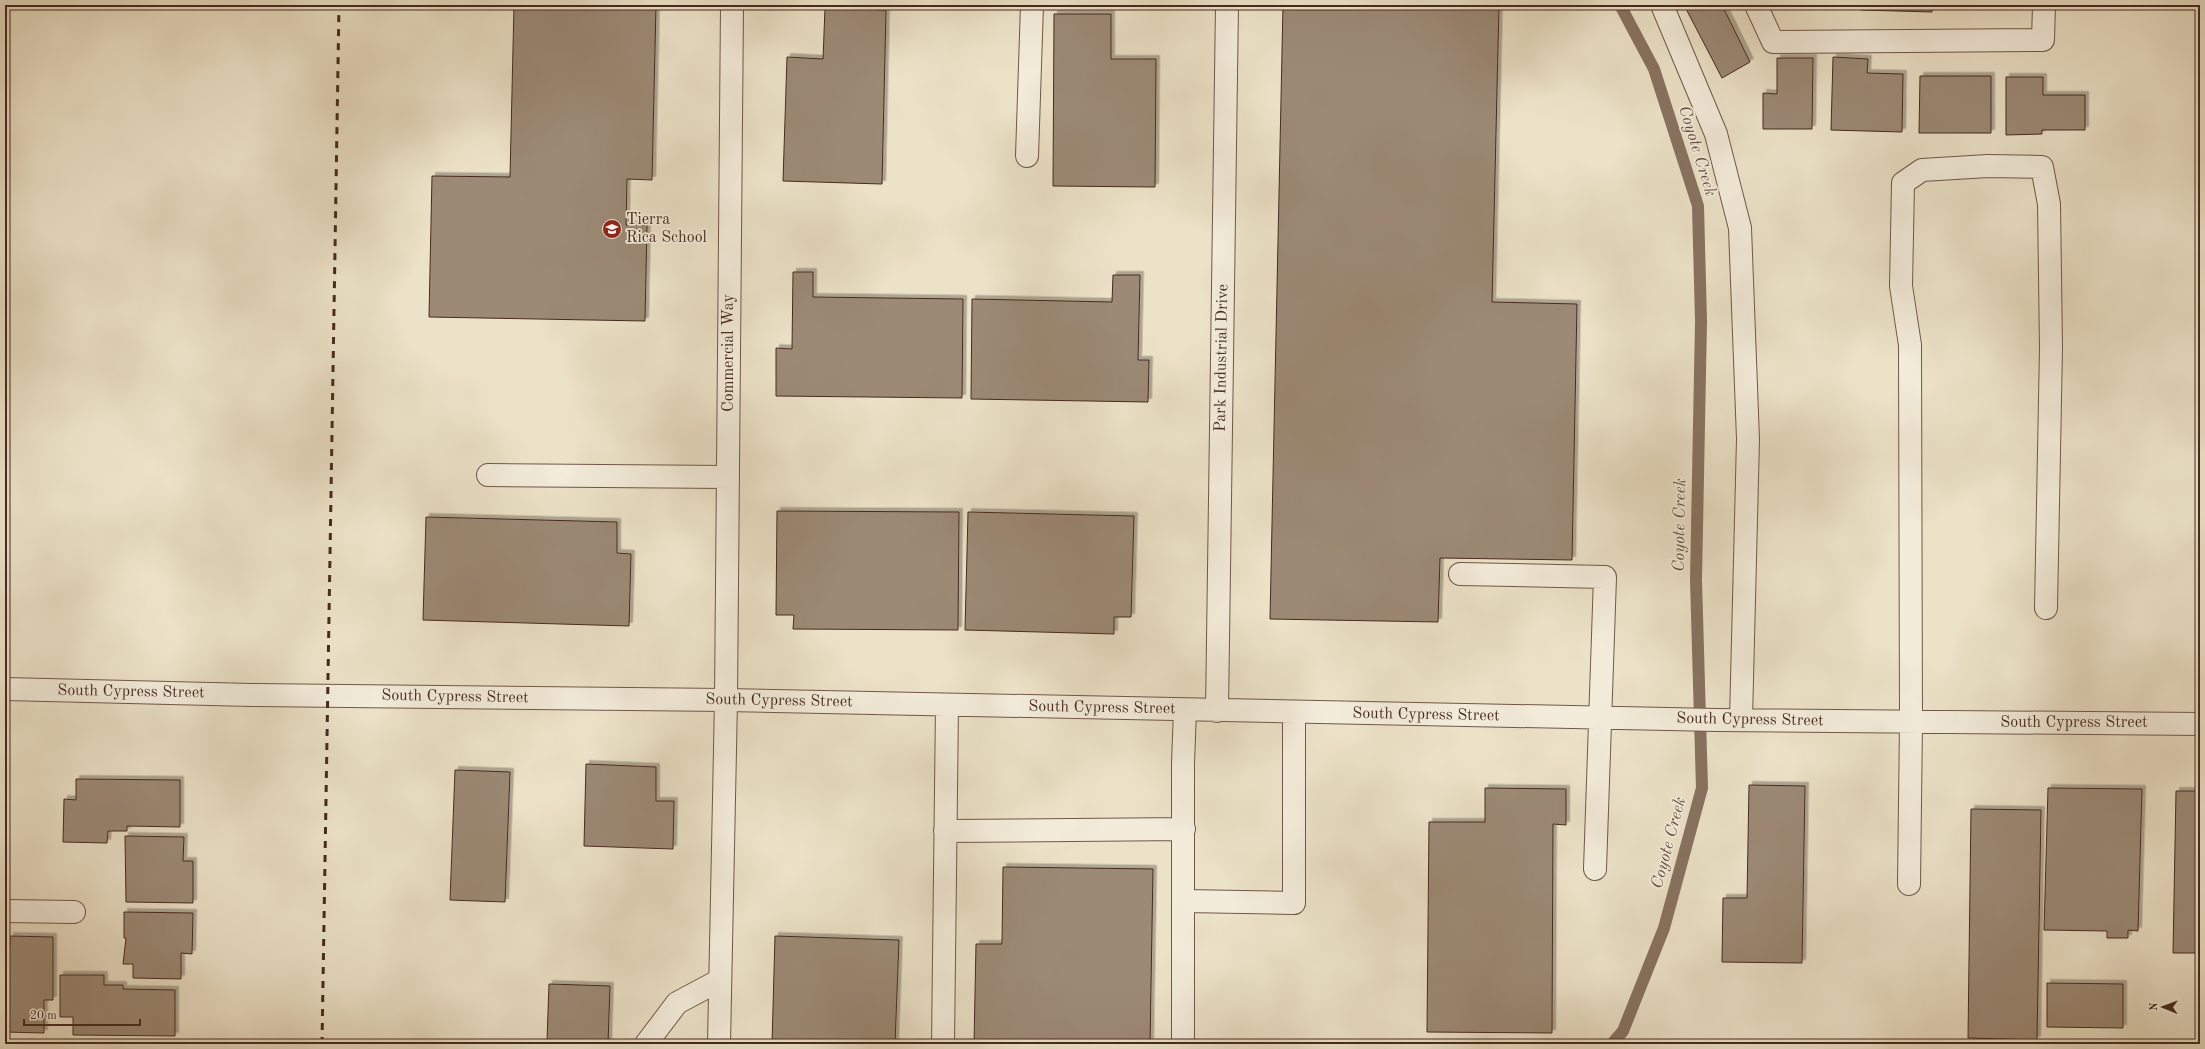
<svg xmlns="http://www.w3.org/2000/svg" width="2205" height="1049" font-family="'Old Standard TT',serif">
	<style>
		.lines { fill: none; stroke-linecap: round; stroke-linejoin: round }
		.stream { stroke: #887361; stroke-width: 12 }
		.building { fill: #9c8a76; stroke: #462a1e; filter: url(#shadow) }
		.minor-casing { stroke: #705848; stroke-width: 24 }
		.minor { stroke: #f3ecdb; stroke-width: 22 }
		.rail { stroke: #462a1e; stroke-width: 3; stroke-dasharray: 7 7; stroke-linecap: butt }
		.labels { text-anchor: middle; dominant-baseline: central; stroke-width: 3.5; stroke-linejoin: round; paint-order: stroke }
		.poi-label { font-size: 16px; fill: #462a1e; stroke: #f3ecdb; text-anchor: start }
		.street-label { font-size: 16px; fill: #462a1e; stroke: #f3ecdb }
		.water-label { font-size: 17px; font-style: italic; fill: #674e40; stroke: #f3ecdb }
	</style>
	<defs>
		<filter id="shadow"><feDropShadow dx="3.5" dy="-3.5" stdDeviation="0" flood-color="#0004"/></filter>
	</defs>
	<rect width="100%" height="100%" fill="#ece2c8"/>
	<filter id="stains"><feTurbulence type="fractalNoise" baseFrequency=".005" numOctaves="4"/><feColorMatrix values="0 0 0 0 .2 0 0 0 0 .09 0 0 0 0 .02 0 0 0 .5 -.17"/></filter>
	<radialGradient id="worn" r=".72"><stop offset=".6" stop-color="#630" stop-opacity="0"/><stop offset="1" stop-color="#630" stop-opacity=".3"/></radialGradient>
	<g class="lines">
		<path class="stream" d="M1612,1044L1623,1031L1664,928L1702,788L1696,580L1701,321L1698,206L1654,69L1620,5"/>
	</g>
	<path class="building" d="M514,5H656L652,180L627,179L626,225H647L645,321L429,317L432,176L510,177Z
		M1283,5H1499L1492,302L1577,304L1572,560L1440,558L1438,622L1270,619Z
		M1684,5H1722L1750,62L1722,78Z
		M1769,5H1843V9Z
		M1861,5H1932V12L1861,10Z
		M825,8L886,10L882,184L783,181L787,57L823,59Z
		M1054,14H1111V59H1156L1155,187L1053,186Z
		M1833,57L1868,59L1867,73L1903,74L1902,132L1831,130Z
		M1777,58H1813L1812,129H1763V93L1777,94Z
		M1920,76H1991V133H1919Z
		M2006,77H2043V95H2085V130H2042V134L2006,135Z
		M793,272H813V297L963,299L962,398L776,396V348L792,349Z
		M1113,275H1140L1138,360H1149L1148,402L971,399L972,299L1112,302Z
		M777,511L959,512L958,630L793,629L794,615H776Z
		M968,512L1134,516L1131,617H1114V634L965,630Z
		M426,517L617,522V553L631,554L629,626L423,620Z
		M586,764L656,767V801H674L673,849L584,846Z
		M455,770L510,772L505,902L450,900Z
		M76,779L180,780V827L127,826V831H108L107,843L63,842L64,799L76,800Z
		M1749,785L1805,786L1802,963L1722,962L1723,898H1747Z
		M1485,788L1566,789V825L1553,824L1552,1033L1427,1032L1429,822H1485Z
		M2048,788L2142,789L2138,931L2128,930V938H2107V931L2044,930Z
		M2176,791H2200V953H2173Z
		M1971,809L2041,810L2037,1040L1968,1038Z
		M125,836L184,837L183,861H193V903L126,902Z
		M1003,867L1153,869L1150,1044H974L976,944H1002Z
		M124,912L193,913L192,954L181,953V979L133,978V964H123L126,938H124Z
		M10,936L53,937V1000H44V1033L5,1032V972H9Z
		M775,936L899,940L895,1044H772Z
		M60,975H104V985H123V989L175,990V1036L73,1035V1017H60Z
		M2047,983L2123,984V1028L2047,1027Z
		M549,984L610,986L608,1044L547,1041Z"/>
	<g class="lines">
		<g class="minor-casing">
			<path id="minor" d="M1662,5L1716,134L1740,228L1748,439L1741,720
				M1756,5L1773,42L2043,40L2044,5
				M1027,156L1032,5
				M488,475L728,477
				M1460,574L1605,577L1595,869
				M5,689L252,695L726,700L1716,720L2200,724
				M1217,711L1227,5
				M945,831L1184,829
				M1909,884L1911,722L1910,345L1901,286L1903,183L1922,170L1988,166L2042,167L2049,204L2051,348L2046,608
				M1184,901L1294,903V712
				M5,911L74,912
				M646,1044L677,1003L720,980
				M719,1044L726,700L732,5
				M943,1044L947,705
				M1183,1044V764L1185,710"/>
		</g>
		<use href="#minor" class="minor"/>
		<path class="rail" d="M322,1044L339,5"/>
	</g>
	<defs>
		<g id="school-disc" transform="scale(1)"><circle r="9.5" fill="#8f2418" stroke="#f3ecdb"/><path d="M0-5L7-2L0 1L-7-2ZM-4 1L0 2.5L4 1V4Q0 6-4 4Z" fill="#fff"/></g>
	</defs>
	<g fill-rule="evenodd">
		<use href="#school-disc" x="612" y="229"/>
	</g>
	<g class="labels">
		<g class="poi-label">
			<text x="626" y="220">Tierra<tspan x="626" dy="18">Rica School</tspan></text>
		</g>
		<g class="street-label">
			<text transform="translate(729 353) rotate(-90)">Commercial Way</text>
			<text transform="translate(1222 358) rotate(-89)">Park Industrial Drive</text>
			<text transform="translate(131 692) rotate(1)">South Cypress Street</text>
			<text transform="translate(455 697) rotate(1)">South Cypress Street</text>
			<text transform="translate(779 701) rotate(1)">South Cypress Street</text>
			<text transform="translate(1102 708) rotate(1)">South Cypress Street</text>
			<text transform="translate(1426 715) rotate(1)">South Cypress Street</text>
			<text transform="translate(1750 720) rotate(1)">South Cypress Street</text>
			<text x="2074" y="723">South Cypress Street</text>
		</g>
		<g class="water-label">
			<text transform="translate(1697 151) rotate(73)">Coyote Creek</text>
			<text transform="translate(1680 525) rotate(-89)">Coyote Creek</text>
			<text transform="translate(1669 843) rotate(-75)">Coyote Creek</text>
		</g>
	</g>
	<rect width="2205" height="1049" fill="none" stroke="#ece2c8" stroke-width="20"/>
	<rect x="6" y="6" width="2193" height="1037" fill="none" stroke="#462a1e" stroke-width="2"/>
	<rect x="10" y="10" width="2185" height="1029" fill="none" stroke="#462a1e"/>
	<g transform="translate(2163 1007) rotate(271)" stroke="#f3ecdb" stroke-width="3" paint-order="stroke">
	<path d="M0-3L7 15L0 10L-7 15Z" fill="#462a1e"/>
	<text y="-6" font-size="11" font-weight="bold" text-anchor="middle" fill="#462a1e">N</text>
	</g>
	<path d="M24 1019v6h116v-6" fill="none" stroke="#462a1e" stroke-width="2"/>
	<text x="30" y="1019" font-size="12" fill="#462a1e" stroke="#f3ecdb" stroke-width="3" paint-order="stroke">20 m</text>
	<rect width="100%" height="100%" filter="url(#stains)"/>
	<rect width="100%" height="100%" fill="url(#worn)"/>
</svg>
